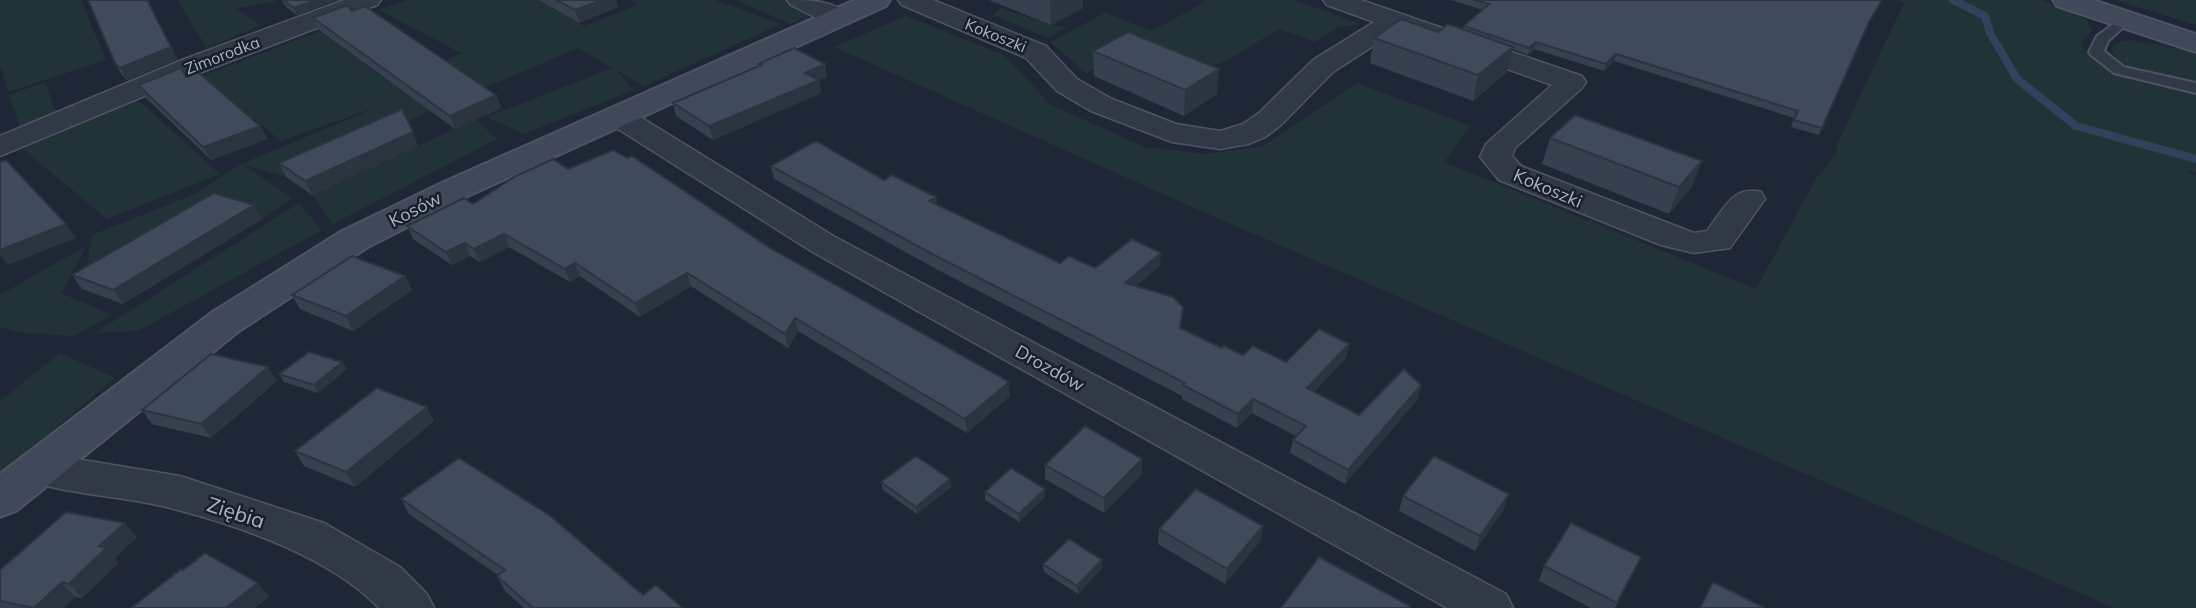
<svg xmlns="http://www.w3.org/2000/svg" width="2196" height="608" font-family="Mulish,sans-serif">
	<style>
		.green { fill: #213337 }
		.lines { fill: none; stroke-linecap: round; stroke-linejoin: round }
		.stream { stroke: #32425d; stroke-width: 8 }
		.lane-casing { stroke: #4d5462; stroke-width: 4 }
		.street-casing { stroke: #4d5462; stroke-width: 3 }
		.secondary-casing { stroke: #4d5462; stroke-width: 4 }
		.lane { fill: #323946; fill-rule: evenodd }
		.street { fill: #323946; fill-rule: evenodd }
		.secondary { fill: #404859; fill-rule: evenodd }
		.wall { fill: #36404e }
		.shaded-wall { fill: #2c3440 }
		.building { fill: #3f4a5b; stroke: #2c3440; stroke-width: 2 }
		.labels { text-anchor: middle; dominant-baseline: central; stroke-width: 5; stroke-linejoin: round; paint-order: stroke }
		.far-street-label { font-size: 16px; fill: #acb4c4; stroke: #181f2a }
		.street-label { font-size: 18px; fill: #acb4c4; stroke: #181f2a }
		.near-street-label { font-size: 21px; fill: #acb4c4; stroke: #181f2a }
	</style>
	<rect width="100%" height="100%" fill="#1f2736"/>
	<path class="green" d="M0,0H81L106,60L8,92L0,65Z
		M177,0H274L276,2L235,8L261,25L207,48Z
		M408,0H539L584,26L638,5L630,0H715L781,24L644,86L616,70L634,90L524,134L487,117L612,68L579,48L462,97L448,59L461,53L379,10Z
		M736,0H800L821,11L790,24Z
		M1202,0H1294L1361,24L1338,27L1315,42L1279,29L1226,61L1191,74L1122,57L1086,73L1050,42L1105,13L1152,31L1205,2Z
		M1899,0H2043L2087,20L2092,31L2082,41L2083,47C2101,79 2163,87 2196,93V172L2186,171L2196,175V608H2114L1192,207L834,47L906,16L1004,55L1051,105L1145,147L1205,154L1263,146L1357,83L1471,126L1444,162L1756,289L1817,177L1836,155L1837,145L1902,7L1906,5Z
		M2115,0H2196V25Z
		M1001,8L1051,25L1067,27L1048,38L993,15Z
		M320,31L390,83L436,64L394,85L407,95L445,104L286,177L244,165L292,198L262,219L209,199L84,280L92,235L195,194L241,164L385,104L281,141L202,76Z
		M2130,40L2196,52V82C2171,79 2120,76 2111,48L2122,41Z
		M46,82L55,112L20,126L9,95Z
		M137,99L220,174L107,219L23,149Z
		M476,119L497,139L333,224L312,195Z
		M299,203L322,230L138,331L95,333Z
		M86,246L61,293L112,315L73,336L16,332L0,327V295Z
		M60,353L115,378L0,475V401Z"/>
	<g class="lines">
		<path class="stream" d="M1953,0L1985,16L1990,33L2017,79L2076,126L2196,159"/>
		<g class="lane-casing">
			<path id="lane" d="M2123,17L2130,21L2108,41L2104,51L2124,67L2196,83V93L2114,73L2091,55L2089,52L2097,36Z"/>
		</g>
		<g class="street-casing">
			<path id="street" d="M344,0H381L377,5L202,72L0,156V136L182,60Z
				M787,0C808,0 837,0 850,17L846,23C827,27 808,13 791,5Z
				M898,0H933L1046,46L1077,79L1112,99L1176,124L1220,131L1243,124L1259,113L1313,60L1374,22L1327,5L1323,0H1361L1582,76L1586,82L1582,88L1515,148L1512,156L1521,166L1694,233L1707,231C1723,211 1732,185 1761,192L1765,199L1730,248L1694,253L1661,245L1499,180L1480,157L1486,144L1552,85L1398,30L1333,72L1281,125L1265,137L1248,144L1220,149L1172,142L1091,111L1057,91L1026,58L902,5Z
				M618,107L629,110L835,237L1506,594L1513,608H1447L811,251L607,122L603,116L607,110Z
				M40,453L180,476L324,523L400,567L427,594L434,608H379C332,559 243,527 178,510C128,496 75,496 25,480L19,469L25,458Z"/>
		</g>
		<g class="secondary-casing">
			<path id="secondary" d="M855,0H890L886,6L470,195L368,247L239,331L16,511L0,517V474L211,313L342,231L446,181Z
				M2053,0H2093L2196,34V52L2057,6Z"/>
		</g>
		<use href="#lane" class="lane"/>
		<use href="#street" class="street"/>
		<use href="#secondary" class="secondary"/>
	</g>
	<path class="wall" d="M281,0H336L297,15L286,7Z
		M539,0H616L618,7L579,23Z
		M989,0H1083V8L1051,25Z
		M1451,0H1883L1866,28L1819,135L1791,127L1794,118L1614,61L1604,71L1534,49L1528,55L1513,49L1507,72L1473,101L1370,63L1374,38L1463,29L1464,26L1483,10Z
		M352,11L496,95L501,108L455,129L319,30L313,18Z
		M1093,51L1217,94L1184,116L1094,76Z
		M178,59L127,80L122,75L115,63Z
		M758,64H825L827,77L819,80L821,93L713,140L676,116L673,103L758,66Z
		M186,76L260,126L267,139L211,160L146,98L138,85Z
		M1550,138L1702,161L1691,188L1669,214L1542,164Z
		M418,146L312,195L286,177L279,163Z
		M771,166L884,180L936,197L937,205L1060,263L1095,268L1160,266L1136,286L1183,307L1181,328L1222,348L1243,355L1286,362L1347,357L1314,392L1359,415L1418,399L1345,484L1290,453L1293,440L1296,436L1252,413L1237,428L1182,399V396L936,269L774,179Z
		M568,169L770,248L1010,396L967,433L798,331L788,348L691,286L640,317L580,276L570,282L509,247L480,262L470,256L452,265L413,239L407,226L473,204Z
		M254,205L262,219L123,304L82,289L72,275Z
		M405,276L412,290L353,331L300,309L292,295Z
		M342,362L347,369L318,393L284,382L279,374Z
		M277,381L211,438L152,424L142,410Z
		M434,421L355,487L304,466L295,451Z
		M1142,459V474L1104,513L1045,479V465Z
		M950,479L951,487L917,514L883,490L881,482Z
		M1045,489V497L1019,522L985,500V492Z
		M1403,496L1504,509L1475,551L1399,511Z
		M401,499L643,595L683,608H524L505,591L497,576L498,575L409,514Z
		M1159,529L1261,540L1225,584L1158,544Z
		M137,537L115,558L119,563L82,598L75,597L63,608H0V570Z
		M1102,560V568L1078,594L1044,572L1043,564Z
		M1544,566L1634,571L1615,608H1591L1539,581Z"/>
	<path class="shaded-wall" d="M147,0L178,59L127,80L120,68Z
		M316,0H336L297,15L294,8Z
		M602,0H616L618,7L579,23L575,10Z
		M1052,0H1083V8L1051,25L1050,1Z
		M1536,42L1534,49L1528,55L1529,48Z
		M1513,47L1507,72L1473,101L1478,75Z
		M1616,54L1614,61L1604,71L1606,64Z
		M825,64L827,77L819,80L821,93L713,140L709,126L805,73Z
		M1219,69L1217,94L1184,116L1185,90Z
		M496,95L501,108L455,129L450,116Z
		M260,126L267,139L211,160L203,147Z
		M413,132L418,146L312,195L305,181Z
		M1702,161L1691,188L1669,214L1679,187Z
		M936,197L937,210L929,201Z
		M254,205L262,219L123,304L113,290Z
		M66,224L76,238L8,265L0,255V250Z
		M504,234L509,247L480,262L474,249Z
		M465,243L470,256L452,265L446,252Z
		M1161,253L1160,266L1125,296V283Z
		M575,263L580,276L570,282L565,269Z
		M687,273L691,286L640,317L635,303Z
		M405,276L412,290L353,331L346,316Z
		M795,318L798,331L788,348L785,334Z
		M1349,344L1347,357L1305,402L1307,388Z
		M342,362L347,369L318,393L314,385Z
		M268,367L277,381L211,438L201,424Z
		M1009,382L1010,396L967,433L965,419Z
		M1421,385L1418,399L1345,484L1348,470Z
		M1253,399L1252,413L1237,428L1238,414Z
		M427,407L434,421L355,487L346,472Z
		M1142,459V474L1104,513V498Z
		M950,479L951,487L917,514L916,507Z
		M1045,489V497L1019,522V514Z
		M1509,494L1504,509L1475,551L1480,536Z
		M125,523L137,537L115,558L119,563L82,598L69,584L99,546Z
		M1263,526L1261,540L1225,584L1227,569Z
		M1102,560V568L1078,594L1077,586Z
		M62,582L75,597L63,608H34Z
		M258,583L269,597L255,608H226Z"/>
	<path class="building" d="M88,0H147L171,47L120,68L115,63Z
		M283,0H316L294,8Z
		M556,0H602L575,10Z
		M1474,0H1882L1869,22L1822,128L1794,120L1798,111L1616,54L1606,64L1536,42L1529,48L1464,26L1489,4Z
		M347,5L352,11L365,6L496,95L450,116L313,18Z
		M1401,19L1438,32L1448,24L1513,47L1478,75L1374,38Z
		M1128,32L1219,69L1185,90L1093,51Z
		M794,48L825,64L805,73L819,80L709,126L673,103L761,65L758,64Z
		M181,68L186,77L198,72L260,126L203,147L138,85Z
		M402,109L413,132L305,181L279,163Z
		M1575,115L1702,161L1679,187L1550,138Z
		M816,141L884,180L892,175L936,197L929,201L1060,263L1069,256L1095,268L1132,239L1161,253L1125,283L1173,297L1183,307L1180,328L1222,348L1224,346L1243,355L1253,346L1286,362L1319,329L1349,344L1307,388L1359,415L1404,369L1421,385L1348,470L1293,440L1306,426L1253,399L1238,414L1183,385L1185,383L934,255L771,166Z
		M613,150L627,158L632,156L770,248L1009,382L965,419L795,318L785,334L687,273L635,303L575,263L565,269L504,234L474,249L465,243L446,252L407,226L464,198L473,204L514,177L553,159L568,169Z
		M6,160L66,224L0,250V162Z
		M214,193L254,205L113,290L72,275Z
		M352,256L405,276L346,316L292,295Z
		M309,352L342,362L314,385L279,374Z
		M211,354L268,367L201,424L142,410Z
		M377,388L427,407L346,472L295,451Z
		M1085,426L1142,459L1104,498L1045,465Z
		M916,456L950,479L916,507L881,482Z
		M1434,456L1509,494L1480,536L1403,496Z
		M459,458L549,515L643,595L656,585L683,608H533L497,576L505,570L401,499Z
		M1011,468L1045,489L1019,514L985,492Z
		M1196,489L1263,526L1227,569L1159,529Z
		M66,512L125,523L99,546L106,548L69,584L62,582L34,608L0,601V570Z
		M1571,523L1641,557L1617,603L1544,566Z
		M1069,539L1102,560L1077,586L1043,564Z
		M205,553L258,583L226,608H131L181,569L183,570Z
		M1319,557L1410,606L1408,608H1281Z
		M1713,582L1765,608H1700Z"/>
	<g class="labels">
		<g class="far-street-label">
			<text transform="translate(996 35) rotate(22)">Kokoszki</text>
			<text transform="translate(222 55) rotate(-21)">Zimorodka</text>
		</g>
		<g class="street-label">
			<text transform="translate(1548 188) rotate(23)">Kokoszki</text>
			<text transform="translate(415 209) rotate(-27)">Kosów</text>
			<text transform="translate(1050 368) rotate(29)">Drozdów</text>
		</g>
		<g class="near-street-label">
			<text transform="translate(236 512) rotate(18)">Ziębia</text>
		</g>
	</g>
</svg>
